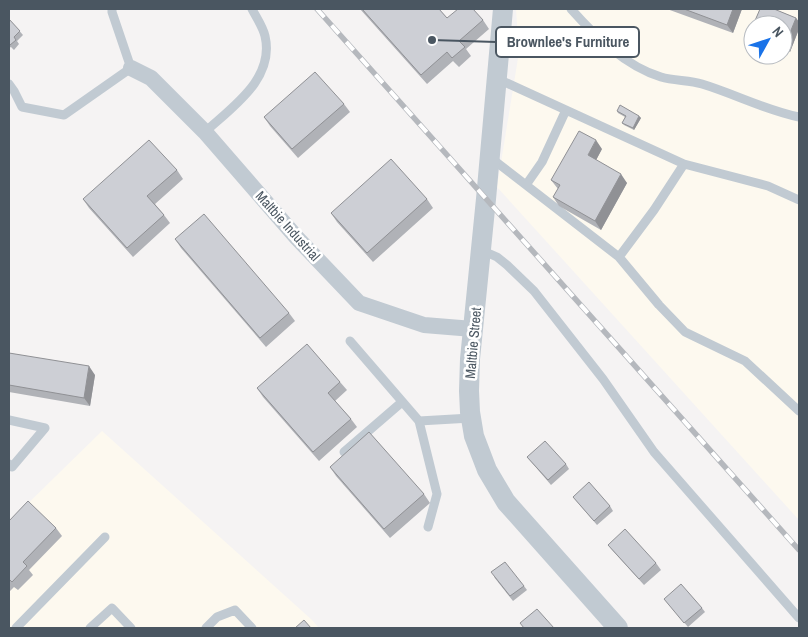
<svg xmlns="http://www.w3.org/2000/svg" width="808" height="637" font-family="'Archivo Narrow',sans-serif">
	<style>
		.commercial { fill: #fdf9ef; fill-rule: evenodd }
		.lines { fill: none; stroke-linecap: round; stroke-linejoin: round }
		.service { stroke: #c1cad2; stroke-width: 9 }
		.minor { stroke: #c1cad2; stroke-width: 16 }
		.tertiary { stroke: #c1cad2; stroke-width: 20 }
		.rail-casing { stroke: #b5b8bd; stroke-width: 5.5 }
		.rail { stroke: #fff; stroke-width: 4; stroke-dasharray: 11; stroke-linecap: butt }
		.wall { fill: #b0b2b7 }
		.shaded-wall { fill: #909195 }
		.building { fill: #cdcfd5; stroke: #909195 }
		.labels { text-anchor: middle; dominant-baseline: central; stroke-width: 5; stroke-linejoin: round; paint-order: stroke }
		.street-label { font-size: 14px; fill: #4a5661; stroke: #fff }
		.leader { fill: none; stroke: #4a5661; stroke-width: 2 }
		.callout-dot { fill: #4a5661; stroke: #fff; stroke-width: 2 }
		.callout { fill: #fff; stroke: #4a5661; stroke-width: 2 }
		.callout-label { font-size: 15px; text-anchor: middle; font-weight: bold; fill: #4a5661 }
	</style>
	<rect width="100%" height="100%" fill="#f5f3f3"/>
	<path class="commercial" d="M516,9H799V520L497,187L519,52ZM753,25H783V55H753Z
		M102,431L312,620L319,628H9V522Z"/>
	<g class="lines">
		<path class="service" d="M571,9C596,37 625,66 661,77C674,81 689,80 702,84C735,94 765,110 799,117
			M498,79L684,164L768,186L799,200
			M9,84L14,91L22,107L64,115L131,68L112,12V9
			M205,132C232,107 275,79 265,36C263,27 256,17 252,9
			M491,158L526,185L542,162L566,110
			M684,164L654,210L619,257L659,305L685,332L745,361L799,411
			M526,185L619,257
			M481,250L497,257L507,265L534,291L603,379L654,452L799,618
			M350,341L419,421L471,418
			M9,420L45,428L12,467L9,464
			M419,421L437,494L428,527
			M344,452L402,402
			M16,628L105,537
			M90,628L112,608L131,628
			M206,628L217,617L235,610L252,628"/>
		<path class="minor" d="M131,68L151,78L205,132L297,238L359,303L424,325L473,329"/>
		<path class="tertiary" d="M503,9L486,199L470,359L469,391L470,412L474,436L487,470L506,502L618,628"/>
		<g class="rail-casing">
			<path id="rail" d="M317,9L799,550"/>
		</g>
		<use href="#rail" class="rail"/>
	</g>
	<path class="wall" d="M360,9H439L447,18L483,20L489,29L466,49L471,56L459,67L453,61L427,84Z
		M667,9H742L733,33Z
		M760,9H774L796,18L799,22V29L790,52L783,49V25H753V34L751,30Z
		M9,19L23,35L17,41L19,44L14,50L11,47L9,48Z
		M344,104L350,112L298,158L270,126L264,117Z
		M617,111L639,116L641,118L634,130L624,125L622,123L625,117L618,113Z
		M602,149L596,160L627,183L601,230L559,206L553,197L558,189L551,180Z
		M177,170L183,179L155,204L164,215L170,223L133,257L89,208L83,199Z
		M427,199L433,208L373,262L337,222L331,213Z
		M175,239L289,313L295,321L266,347L181,248Z
		M9,353L95,375L90,406L9,392Z
		M340,382L347,390L335,401L351,419L357,427L319,461L263,397L257,388Z
		M527,457L566,464L569,469L551,485Z
		M330,467L424,494L430,503L390,538L336,476Z
		M573,497L610,506L613,511L597,525Z
		M9,521L56,528L62,536L29,570L33,575L18,590L14,587L9,592Z
		M608,545L656,563L661,570L644,585L613,551Z
		M494,577L524,586L527,590L513,601Z
		M664,599L702,608L705,612L688,627Z"/>
	<path class="shaded-wall" d="M733,9H742L733,33L727,25Z
		M796,18L799,22V29L790,52L785,45Z
		M639,116L641,118L634,130L633,128Z
		M596,140L602,149L594,164L588,155Z
		M621,174L627,183L601,230L595,221Z
		M89,366L95,375L90,406L84,398Z"/>
	<path class="building" d="M362,9H439L447,18L458,9H473L483,20L459,41L465,47L452,58L447,52L421,75Z
		M684,9H733L727,25Z
		M760,9H774L796,18L785,45L783,44V25H753V31L751,30Z
		M9,19L20,31L14,37L16,40L10,45L9,43Z
		M315,72L344,104L292,149L264,117Z
		M620,105L639,116L633,128L622,123L626,116L617,111Z
		M579,131L596,140L588,155L621,174L595,221L553,197L560,185L551,180Z
		M149,140L177,170L147,196L164,215L127,248L83,199Z
		M391,159L427,199L367,253L331,213Z
		M204,214L289,313L260,338L175,239Z
		M307,344L340,382L328,393L351,419L313,452L257,388Z
		M9,353L89,366L84,398L9,385Z
		M369,432L424,494L384,529L330,467Z
		M545,441L566,464L548,480L527,457Z
		M589,482L610,506L594,521L573,497Z
		M28,501L56,528L23,562L27,566L12,582L9,579V521Z
		M625,529L656,563L639,579L608,545Z
		M505,562L524,586L510,596L491,572Z
		M681,584L702,608L684,623L664,599Z
		M537,609L554,628H524L520,623Z
		M304,620L311,628H295Z"/>
	<g class="labels">
		<g class="street-label">
			<text transform="translate(288 226) rotate(48)">Maltbie Industrial</text>
			<text transform="translate(473 343) rotate(-85)">Maltbie Street</text>
		</g>
	</g>
	<path class="leader" d="M432 40L496 42"/>
	<circle class="callout-dot" cx="432" cy="40" r="5"/>
	<rect class="callout" x="496" y="27" width="143" height="30" rx="5"/>
	<g class="callout-label">
		<text x="568" y="47">Brownlee's Furniture</text>
	</g>
	<rect width="808" height="637" fill="none" stroke="#4a5661" stroke-width="20"/>
	<g transform="translate(768 40) rotate(50)"><circle r="24" fill="#ffffff" stroke="#b7bbc0"/>
	<path d="M0-4L9 19L0 12L-9 19Z" fill="#1a73e8"/>
	<text y="-8" font-size="14" font-weight="bold" text-anchor="middle" fill="#4a5661">N</text>
	</g>
</svg>
